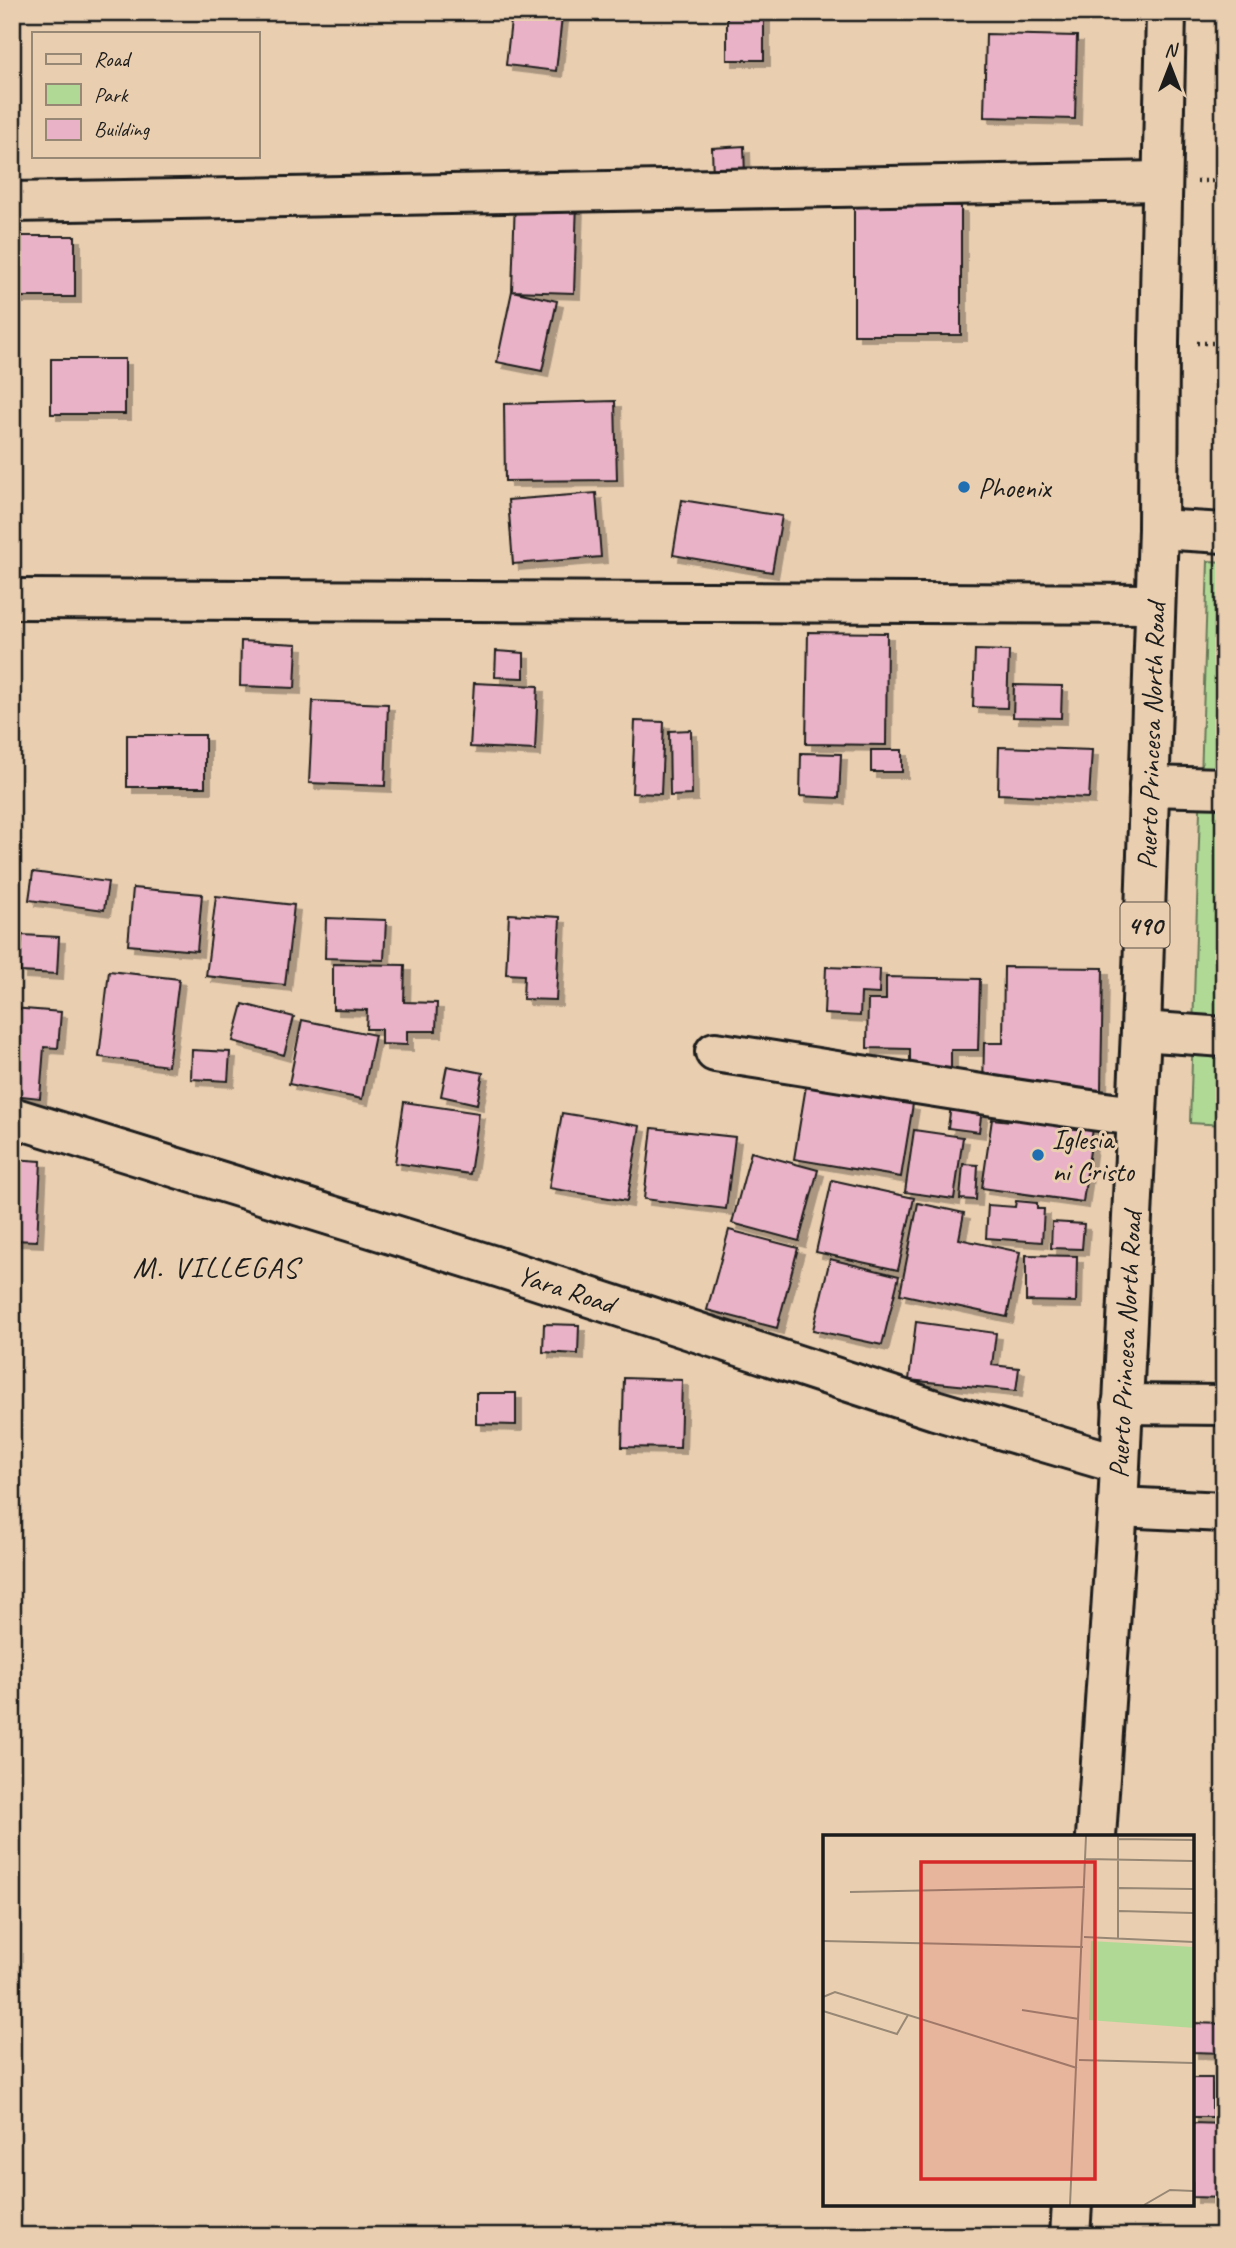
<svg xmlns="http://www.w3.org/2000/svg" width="1236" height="2248" font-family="Caveat,sans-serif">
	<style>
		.green { fill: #b1d996; stroke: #667a59; stroke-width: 2 }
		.building { fill: #eab2c6; stroke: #1c1c1c; stroke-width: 2; filter: url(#shadow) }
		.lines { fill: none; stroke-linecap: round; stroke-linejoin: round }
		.minor-casing { stroke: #1c1c1c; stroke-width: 44 }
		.major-casing { stroke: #1c1c1c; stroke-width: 44 }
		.path { stroke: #1c1c1c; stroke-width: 4.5; stroke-dasharray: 2 5; stroke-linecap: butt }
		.minor { stroke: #e9ceb0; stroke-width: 38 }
		.major { stroke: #e9ceb0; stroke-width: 38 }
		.poi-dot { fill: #1f6fb2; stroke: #e9ceb0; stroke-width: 2.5 }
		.labels { text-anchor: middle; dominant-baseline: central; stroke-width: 6; stroke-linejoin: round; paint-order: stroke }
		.shield { fill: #e9ceb0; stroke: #5a5148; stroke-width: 2 }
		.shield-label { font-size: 26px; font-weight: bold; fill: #1c1c1c }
		.poi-label { font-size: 28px; fill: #1c1c1c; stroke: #e9ceb0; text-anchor: start }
		.street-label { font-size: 28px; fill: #1c1c1c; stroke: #e9ceb0 }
		.neighbourhood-label { font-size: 30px; letter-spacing: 2px; fill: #1c1c1c; stroke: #e9ceb0 }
		.inset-road { fill: none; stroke: #978775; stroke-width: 2 }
		.view { fill: #d62828; fill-opacity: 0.15; stroke: #d62828; stroke-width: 3.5 }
		.inset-edge { fill: none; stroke: #1c1c1c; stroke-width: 3.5 }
	</style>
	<defs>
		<filter id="shadow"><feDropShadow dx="6" dy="6" stdDeviation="0" flood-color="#0004"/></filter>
	</defs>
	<rect width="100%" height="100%" fill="#e9ceb0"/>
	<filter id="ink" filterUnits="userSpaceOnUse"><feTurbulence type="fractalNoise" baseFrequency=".0143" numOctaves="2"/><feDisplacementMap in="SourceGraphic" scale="14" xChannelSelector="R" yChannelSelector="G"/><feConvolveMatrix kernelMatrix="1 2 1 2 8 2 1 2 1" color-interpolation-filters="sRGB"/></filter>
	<g filter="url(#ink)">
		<path class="green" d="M1208,561L1224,562V1125L1190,1123Z"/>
		<path class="building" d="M512,12L562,17L556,71L506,65Z
			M727,16H764V60H727Z
			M986,34L1077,36L1075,119L984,117Z
			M744,146L745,176L713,177L712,148Z
			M515,199L577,201L574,293L512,291Z
			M854,206H961V335H854Z
			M12,236H75V297H12Z
			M512,291L557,301L542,371L497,362Z
			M51,359H125V414H51Z
			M615,401L617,480L505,481L504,404Z
			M596,493L601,557L513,564L508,500Z
			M682,500L782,516L772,572L673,555Z
			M808,632L887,633L886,745L806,744Z
			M241,641L297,644L295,688L240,686Z
			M975,650L1009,651L1007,708L973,707Z
			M496,651L524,653V678L495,677Z
			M474,683L538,686L535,750L470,747Z
			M1014,685L1062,686L1061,718L1013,717Z
			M313,701L388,704L385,786L309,783Z
			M635,721L664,722L661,794L632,793Z
			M691,730L692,795L670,796L669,731Z
			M127,735H205V787H127Z
			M999,747L1092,750L1089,798L998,794Z
			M871,750H902V772H871Z
			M801,753L841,754L839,798L800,796Z
			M33,872L108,882L104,910L29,900Z
			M133,888L202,894L197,951L128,945Z
			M216,896L294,905L285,985L206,976Z
			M509,914L560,917L556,1000L523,999L524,975L506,974Z
			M326,918L386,920L384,960L325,958Z
			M22,935L59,937L57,974L20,972Z
			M333,964L405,965L404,1002L437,1003L436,1031H407V1045L381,1044V1029H366L367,1010L333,1009Z
			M826,967L880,969L879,994L861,993L860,1016L824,1014Z
			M1004,967L1103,968L1101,1091L983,1089L984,1043H1003Z
			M109,971L179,979L168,1066L99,1057Z
			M886,977L980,979L978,1050H951V1070L910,1068V1049L867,1048L868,1000H886Z
			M243,1004L294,1017L284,1055L233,1041Z
			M12,1008L61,1012L58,1048L44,1047L40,1098L12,1095Z
			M302,1020L375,1035L362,1099L289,1084Z
			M192,1050L230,1052L228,1081L191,1079Z
			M447,1066L483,1073L477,1104L441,1096Z
			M806,1086L913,1104L901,1177L794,1159Z
			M404,1102L479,1113L470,1174L395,1163Z
			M951,1105L982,1109L979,1132L948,1128Z
			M1011,1110L1094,1121L1083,1202L982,1188L992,1119L1010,1121Z
			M562,1113L640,1126L627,1201L549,1188Z
			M652,1128L735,1137L726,1209L644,1199Z
			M914,1130L963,1137L954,1199L905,1192Z
			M751,1152L818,1170L799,1241L732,1223Z
			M12,1159L41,1161L37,1241L12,1240Z
			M963,1164L978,1165L976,1200L960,1199Z
			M832,1180L914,1198L898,1270L816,1252Z
			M1016,1201L1037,1203V1209H1044L1042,1242L986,1238L988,1205L1015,1207Z
			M918,1203L964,1213L959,1239L1020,1252L1007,1317L900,1294Z
			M1052,1222L1084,1224L1082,1249L1051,1248Z
			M729,1230L798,1248L777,1328L707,1310Z
			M1026,1255L1077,1256L1076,1302L1026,1301Z
			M830,1259L899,1276L882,1345L813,1330Z
			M916,1322L996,1333L992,1365L1019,1368L1016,1391L909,1380Z
			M544,1324L579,1325L578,1354L543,1352Z
			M624,1378L682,1380L680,1448L622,1447Z
			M476,1393H516V1425L476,1424Z
			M1220,1424L1224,1425V1497H1218Z
			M1192,2023L1224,2024V2053L1192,2052Z
			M1221,2060H1224V2119H1220Z
			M1192,2078H1212V2117H1192Z
			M1192,2123L1224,2124V2198L1192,2197Z"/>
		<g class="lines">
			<g class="minor-casing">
				<path id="minor" d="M12,202L1162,181
					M1158,529L1224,533
					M12,599L1155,604
					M1149,786L1224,788
					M1141,1031L1224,1037
					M715,1052C856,1073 996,1099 1137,1116
					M12,1117L501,1268L935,1410L1119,1464
					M1122,1404L1224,1405
					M1118,1507L1224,1512"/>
			</g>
			<g class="major-casing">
				<path id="major" d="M1096,1837L1118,1507L1141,1031L1158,529L1159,342L1166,12
					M1070,2236L1072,2204"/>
			</g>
			<path class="path" d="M1197,181H1224
				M1197,343H1224"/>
			<use href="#minor" class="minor"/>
			<use href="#major" class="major"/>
		</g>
	</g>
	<g class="poi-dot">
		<circle cx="964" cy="487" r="7"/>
		<circle cx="1038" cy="1155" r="7"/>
	</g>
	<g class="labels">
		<rect class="shield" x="1120.5" y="902.5" width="49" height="45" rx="5"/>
		<g class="shield-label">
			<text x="1145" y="925">490</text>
		</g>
		<g class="poi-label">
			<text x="978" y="487">Phoenix</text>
			<text x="1052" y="1139">Iglesia<tspan x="1052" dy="32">ni Cristo</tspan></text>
		</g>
		<g class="street-label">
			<text transform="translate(1151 736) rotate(-88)">Puerto Princesa North Road</text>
			<text transform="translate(566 1289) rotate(18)">Yara Road</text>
			<text transform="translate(1125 1345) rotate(-87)">Puerto Princesa North Road</text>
		</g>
		<g class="neighbourhood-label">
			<text x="216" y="1267">M. VILLEGAS</text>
		</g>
	</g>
	<g transform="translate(823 1835)">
		<rect width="371" height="371" fill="#e9ceb0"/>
		<path d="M268,106L371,112V193L266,185Z" fill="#b1d996"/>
		<path class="inset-road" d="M295,1V104M295,4L371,5M263,24L371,26M296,53L371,54M27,57L262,52M296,76L371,78M261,102L371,107M0,106L260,112M0,162L12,157L254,233M199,175L256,184M0,176L74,199L85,180M256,225L371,228M247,370L263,1M321,370L347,355L371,356"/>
		<path class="view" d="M98,27H272V344H98Z"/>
		<rect width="371" height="371" class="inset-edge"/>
	</g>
	<rect width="1236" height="2248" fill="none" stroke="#e9ceb0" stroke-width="42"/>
	<rect x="21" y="21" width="1194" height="2206" fill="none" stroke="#1c1c1c" stroke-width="2.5" filter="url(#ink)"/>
	<rect x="32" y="32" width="228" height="126" fill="#e9ceb0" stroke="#978775" stroke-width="2"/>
	<rect x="46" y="54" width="35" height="10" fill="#e9ceb0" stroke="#978775" stroke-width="2"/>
	<text x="94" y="66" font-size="21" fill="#1c1c1c">Road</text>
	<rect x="46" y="84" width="35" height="21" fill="#b1d996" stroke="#978775" stroke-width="2"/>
	<text x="94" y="102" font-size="21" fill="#1c1c1c">Park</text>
	<rect x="46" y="119" width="35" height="21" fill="#eab2c6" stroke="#978775" stroke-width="2"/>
	<text x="94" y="136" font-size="21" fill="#1c1c1c">Building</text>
	<g transform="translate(1170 66)" stroke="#e9ceb0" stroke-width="5" paint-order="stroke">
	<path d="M0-5L12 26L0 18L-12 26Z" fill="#1c1c1c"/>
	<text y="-10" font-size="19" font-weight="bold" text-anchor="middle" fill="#1c1c1c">N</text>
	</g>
</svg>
